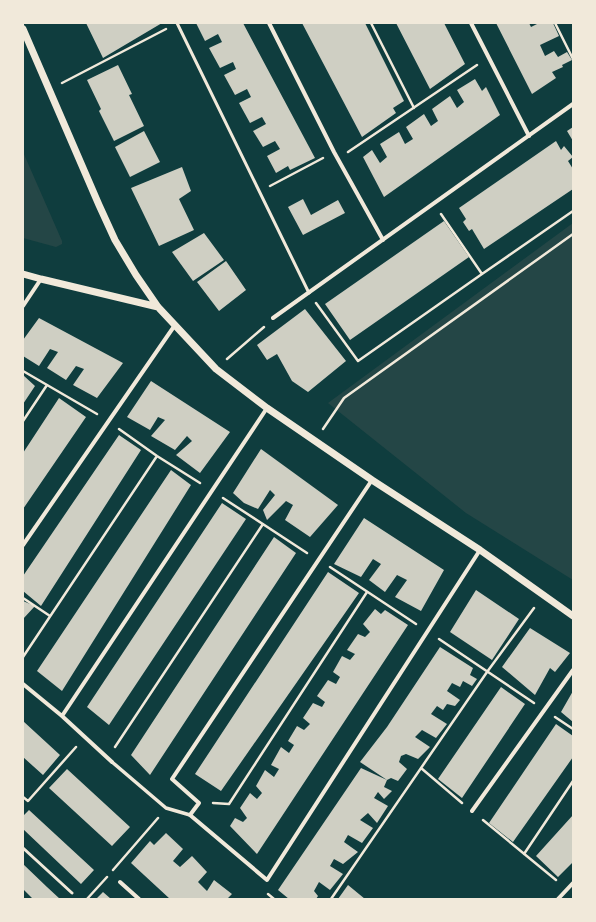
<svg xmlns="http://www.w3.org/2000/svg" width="596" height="922" font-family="Quicksand,sans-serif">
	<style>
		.green { fill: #244646 }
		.building { fill: #cfcfc3 }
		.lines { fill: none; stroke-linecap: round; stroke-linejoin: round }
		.path { stroke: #f1e9da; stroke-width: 2.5 }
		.service { stroke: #f1e9da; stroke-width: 3 }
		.pedestrian { stroke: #f1e9da; stroke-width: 3.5 }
		.minor { stroke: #f1e9da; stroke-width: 4 }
		.tertiary { stroke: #f1e9da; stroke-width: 7 }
	</style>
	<rect width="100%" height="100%" fill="#0f3d3e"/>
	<path class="green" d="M23,152L62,241V244L56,247L23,238Z
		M573,223V580L466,513L328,403Z"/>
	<path class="building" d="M86,23H162L103,58Z
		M196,23H243L315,158L290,170L288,166L276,173L267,156L280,149L275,141L263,147L253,131L266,124L262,117L250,123L239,103L251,97L247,89L235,95L224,75L236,69L233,62L220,68L209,48L222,42L218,34L205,41Z
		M302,23H365L404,101L393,108L396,113L362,137Z
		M396,23H444L465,64L430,89Z
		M496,23H529L531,27L539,23H553L559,36L540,45L545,56L554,51L558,57L567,52L572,60L562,65L563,67L552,72L556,78L532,94Z
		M118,65L132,94L129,95L144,126L114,141L99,111L101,109L87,80Z
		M475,79L482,91L486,87L500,115L384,197L363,157L372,150L380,163L387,157L380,144L399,132L405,144L413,139L406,127L424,114L431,126L438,121L432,109L450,96L457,108L464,102L457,90Z
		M573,127V141L567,131Z
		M144,131L160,162L130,177L115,147Z
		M556,141L561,150L564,146L573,157L568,161L573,169V189L484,249L472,229L469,231L463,222L466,219L459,208Z
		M182,167L191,191L179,199L194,230L159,246L131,188Z
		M303,199L311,215L338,200L345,213L303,235L288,207Z
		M444,221L469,257L350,340L325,304Z
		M204,233L224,260L193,281L172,252Z
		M226,261L246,290L219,311L197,282Z
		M305,309L346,361L308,392L292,381L277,354L267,360L257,345Z
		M39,318L123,363L97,398L73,385L84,369L76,366L66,380L47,368L58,352L50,349L39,366L23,356V340Z
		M23,375L35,386L23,404Z
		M151,381L230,432L200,473L176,455L192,441L187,436L175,450L151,436L165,420L158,417L150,430L127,417Z
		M59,398L86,417L23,509V453Z
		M119,435L141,450L41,606L23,591V576Z
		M261,449L338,505L310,537L285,520L293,505L286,501L267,520L263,510L275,495L270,490L258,509L244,503L233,493Z
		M171,470L191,485L62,691L37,671Z
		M222,503L246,519L109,725L87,707Z
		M364,518L444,570L421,611L395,597L407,580L397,575L385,592L369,580L381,564L373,559L361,577L334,564Z
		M274,537L296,553L150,775L131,755Z
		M328,572L359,593L221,791L195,774Z
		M476,590L519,619L492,660L450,632Z
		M23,601L35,606L23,619Z
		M375,609L381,614L385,610L408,625L257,854L230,826L235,818L243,822L247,818L240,808L250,793L257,799L262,793L256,786L265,770L274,777L279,769L271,765L281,747L289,753L294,745L288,741L297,726L304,730L310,724L303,718L313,703L322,707L325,702L317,696L328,680L336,684L340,677L333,672L342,656L350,660L355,654L347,650L358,634L365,637L370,632L363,624Z
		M530,628L570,653L555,672L550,668L535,695L502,667Z
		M440,647L473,668L470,675L477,679L472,686L463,681L460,687L452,683L447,691L460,700L455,706L447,704L443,710L437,706L431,714L447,724L436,738L422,730L415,737L430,747L418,759L406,754L401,756L399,762L407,769L398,781L391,778L387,780L384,787L392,791L384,799L378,792L374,798L388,806L377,823L368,813L360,820L373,828L362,843L348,835L344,842L358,852L343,864L334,859L330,866L343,874L330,890L319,882L314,891L318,896L316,899H289L278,890L361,768L387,780L360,762L387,727Z
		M501,687L525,704L462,798L438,779Z
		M573,691V722L561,712Z
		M23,721L60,755L43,775L23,757Z
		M556,724L573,736V757L513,842L489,823Z
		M67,769L130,827L112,846L49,788Z
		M29,810L94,870L81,884L23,829V816Z
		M573,815V862L558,877L536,856Z
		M166,833L183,849L173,861L180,867L192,856L207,872L198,882L207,891L214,880L232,894L227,899H170L131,863L150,841L154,845Z
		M23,864L47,887L60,899H33L23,889Z
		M348,885L365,899H338Z
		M103,892L111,899H96Z"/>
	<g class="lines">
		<path class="path" d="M371,23L414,108
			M555,23L573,59
			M62,83L166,29
			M348,152L477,65
			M270,186L323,158
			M482,274L573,211
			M316,303L358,361L482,274L441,214
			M227,359L264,327
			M23,371L97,414
			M23,421L47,385
			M119,429L157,456L200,483
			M323,429L344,398L573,234
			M223,498L307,553
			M330,567L416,624
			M23,598L50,616
			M439,639L534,703
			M23,657L157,456
			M555,717L573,729
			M115,747L263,524
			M421,768L462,803
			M23,797L28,801L76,747
			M213,803L229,804L367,592
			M483,820L556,880
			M524,854L573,781
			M113,870L158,818
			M268,894L274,899
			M87,899L107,877
			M331,899L487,672L534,608"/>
		<path class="service" d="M177,23L309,293
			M23,848L72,893"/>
		<path class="pedestrian" d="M112,762L166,808L190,815"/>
		<path class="minor" d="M269,23L334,152L383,240
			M471,23L529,136
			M23,306L41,279
			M273,318L573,104
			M372,480L172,779L199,803L190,815L267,880L480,550
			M23,545L175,325
			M23,684L62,716L112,762
			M62,716L267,408
			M472,811L573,670
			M120,882L139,899
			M558,899L573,883"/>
		<path class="tertiary" d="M23,29L99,205L115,240L136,275L158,307L216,369L267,408L372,480L480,550L573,616
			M23,274L41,279L158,307"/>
	</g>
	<rect width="596" height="922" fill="none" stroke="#f1e9da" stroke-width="48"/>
</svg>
